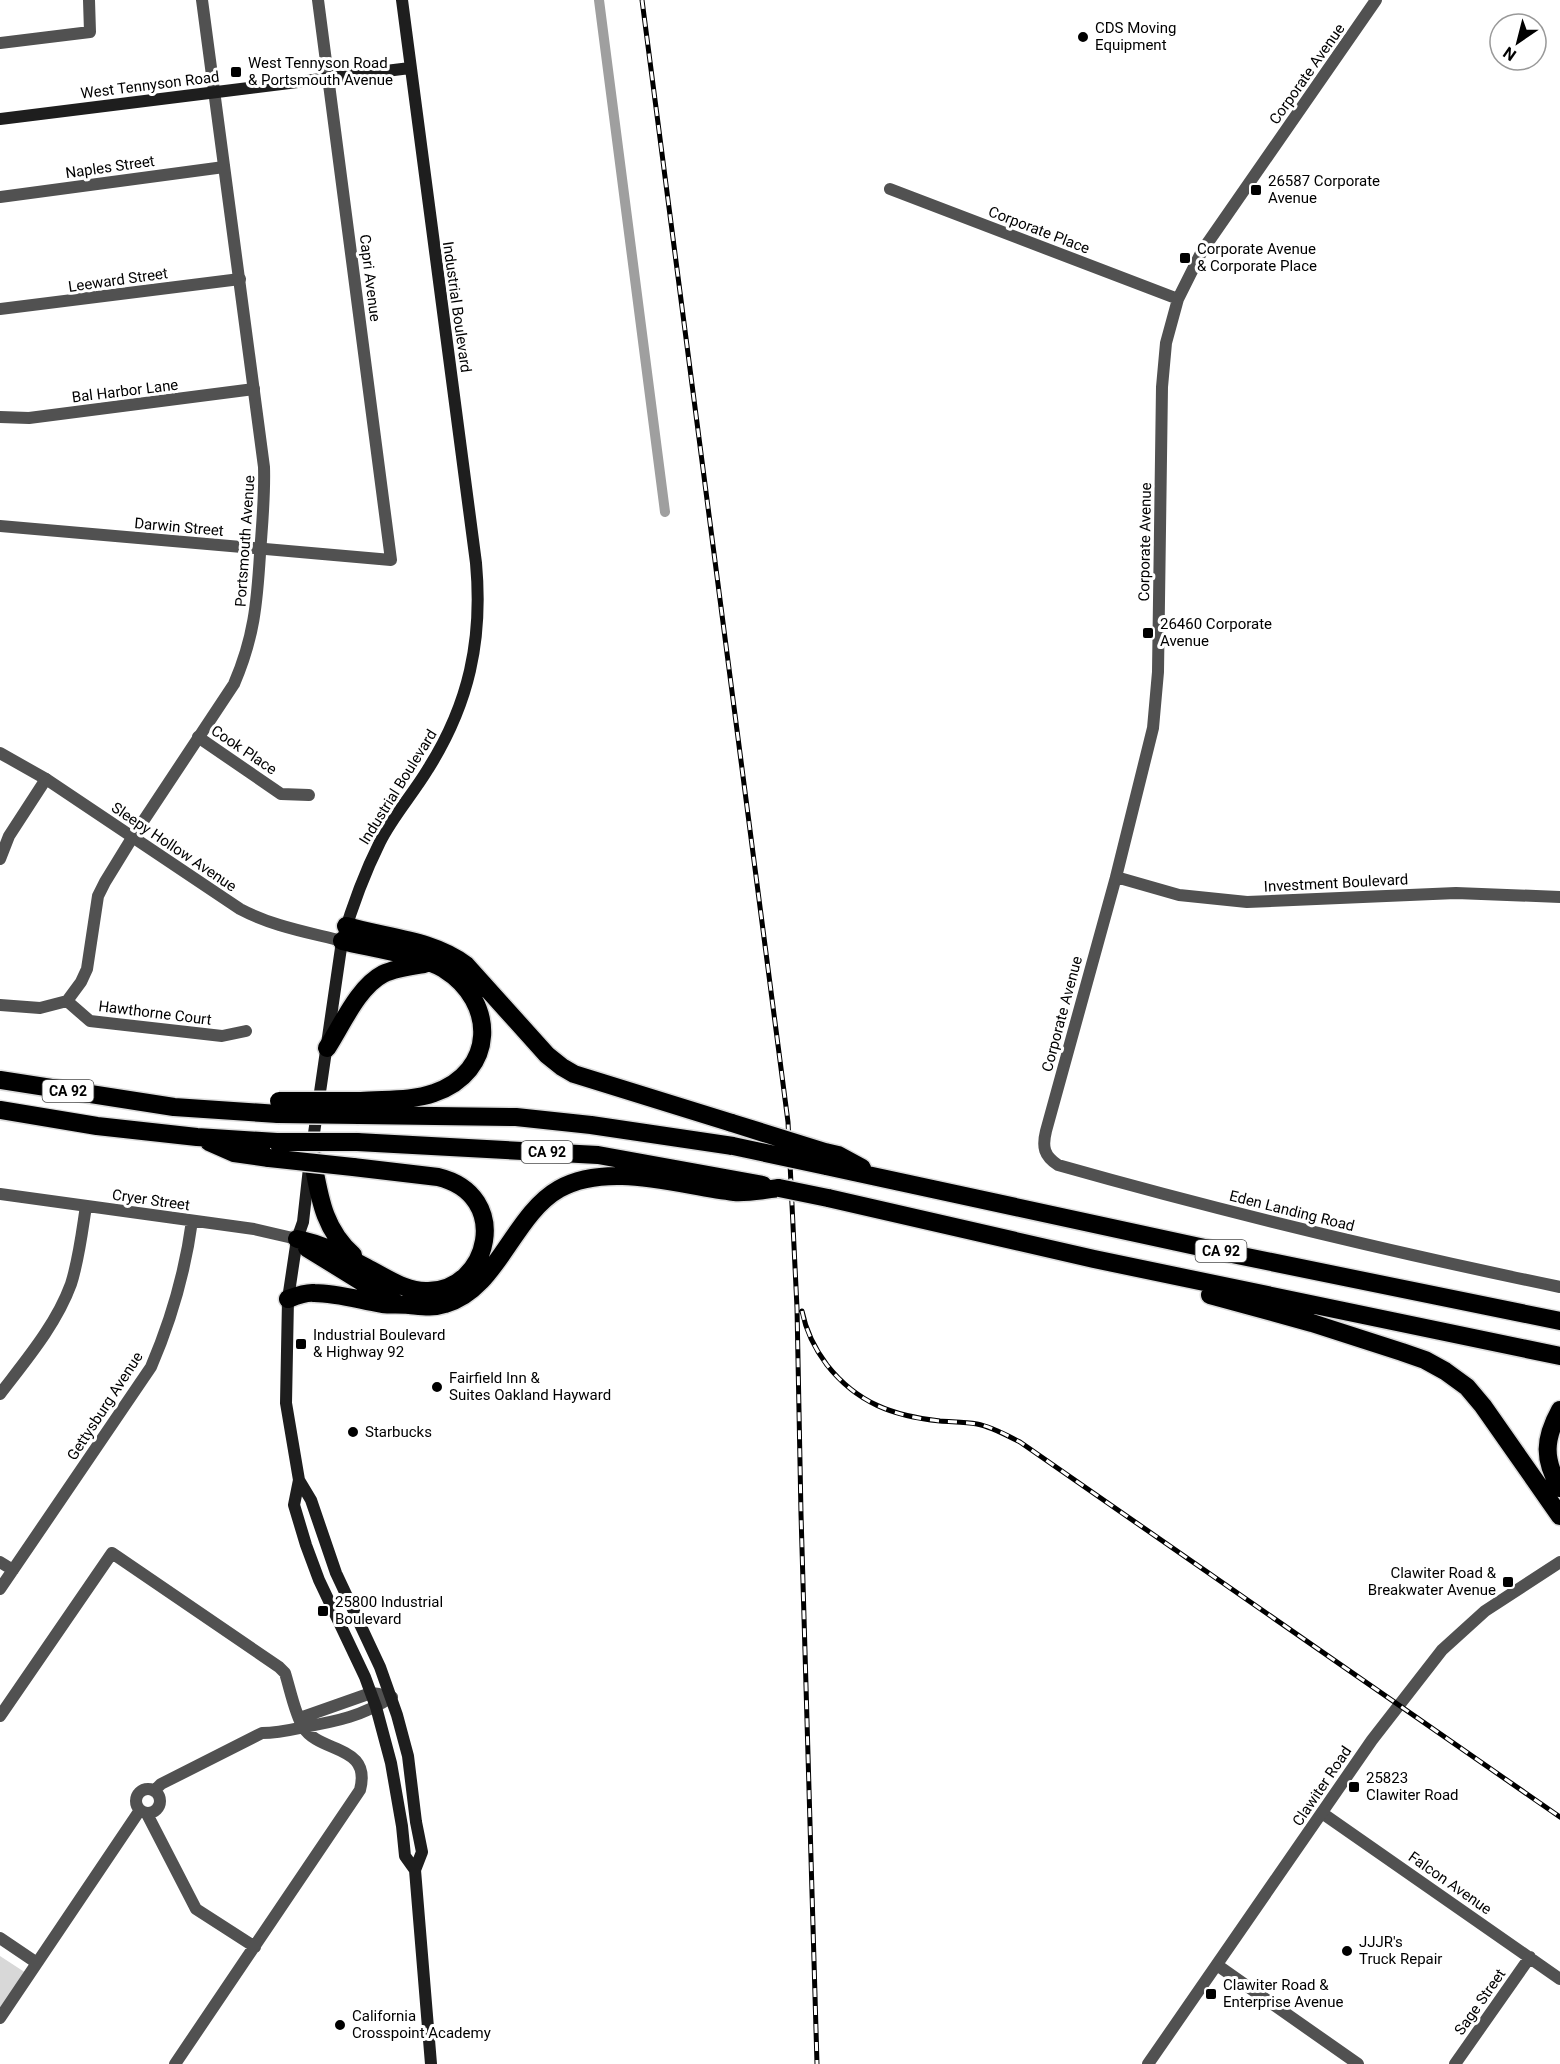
<svg xmlns="http://www.w3.org/2000/svg" width="1560" height="2064" font-family="Roboto,sans-serif">
	<style>
		.green { fill: #d8d8d8 }
		.lines { fill: none; stroke-linecap: round; stroke-linejoin: round }
		.canal { stroke: #9f9f9f; stroke-width: 10 }
		.motorway-casing { stroke: #dbdbdb; stroke-width: 21 }
		.minor { stroke: #515151; stroke-width: 12 }
		.tertiary { stroke: #515151; stroke-width: 12 }
		.secondary { stroke: #1e1e1e; stroke-width: 12 }
		.motorway { stroke: #000; stroke-width: 18 }
		.rail-casing { stroke: #000; stroke-width: 5 }
		.rail { stroke: #fff; stroke-width: 3; stroke-dasharray: 9; stroke-linecap: butt }
		.motorway-bridge-casing { stroke: #dbdbdb; stroke-width: 21; stroke-linecap: butt }
		.motorway-bridge { stroke: #000; stroke-width: 18 }
		.poi-dot { fill: #000; stroke: #fff; stroke-width: 2 }
		.labels { text-anchor: middle; dominant-baseline: central; stroke-width: 6; stroke-linejoin: round; paint-order: stroke }
		.shield { fill: #fff; stroke: #4c4c4c; stroke-width: 1.5 }
		.shield-label { font-size: 14px; font-weight: bold; fill: #000 }
		.poi-label { font-size: 15px; fill: #000; stroke: #fff; text-anchor: start }
		.street-label { font-size: 15px; fill: #000; stroke: #fff }
	</style>
	<rect width="100%" height="100%" fill="#fff"/>
	<path class="green" d="M0,1956L26,1973L0,2013Z"/>
	<g class="lines">
		<path class="canal" d="M599,0L665,512"/>
		<g class="motorway-casing">
			<path id="motorway" d="M346,926C387,938 431,939 466,965L547,1055L562,1067L574,1074L732,1123
				M342,941C370,948 420,955 444,969C497,1002 496,1072 434,1093C412,1101 384,1099 361,1101
				M327,1048C342,1025 358,987 383,974C395,968 411,966 424,964
				M0,1080L174,1107L278,1114
				M0,1110L97,1126L197,1137L277,1142
				M359,1115L516,1117L591,1125L733,1146
				M209,1142L234,1153L269,1158
				M357,1142L598,1155L763,1185
				M311,1152C319,1191 321,1227 353,1255
				M825,1152L838,1155L862,1168
				M826,1166L1237,1255L1560,1321
				M828,1198L1094,1259L1560,1356
				M297,1239C324,1244 348,1258 373,1271C390,1280 408,1292 428,1291C489,1291 513,1195 438,1177L353,1167
				M307,1248L396,1303
				M1210,1295L1312,1323L1402,1352L1425,1360L1445,1371L1467,1387L1483,1406L1560,1516
				M288,1299C296,1296 306,1292 314,1293C337,1293 359,1300 382,1304C391,1305 400,1304 409,1305C421,1306 433,1308 445,1304C497,1290 513,1215 559,1189C609,1161 680,1186 734,1192C748,1193 764,1190 779,1188
				M1560,1410C1544,1439 1543,1459 1560,1488"/>
		</g>
		<path class="minor" d="M1376,0L1202,251L1178,299L1166,343L1162,387L1158,672L1153,728L1116,877L1046,1131C1042,1147 1044,1156 1058,1165C1224,1212 1391,1252 1560,1287
			M0,43L90,32L89,0
			M890,189L1178,299
			M0,197L224,167
			M0,309L240,279
			M0,417L29,418L254,389
			M0,526L391,560L318,0
			M198,737L281,794L309,795
			M0,859L9,836L46,779
			M1116,877L1179,895L1247,902L1456,893L1560,897
			M67,1001L90,1021L222,1036L246,1031
			M67,1001L81,982L87,969L98,896L105,882L132,838
			M0,1005L40,1008L67,1001
			M0,1194L254,1229L297,1239
			M0,1394C26,1360 56,1325 71,1284C79,1259 82,1232 86,1206
			M0,1562L13,1570
			M0,1589L151,1367C172,1318 185,1273 192,1221
			M0,1716L112,1553L279,1667L285,1673C290,1689 295,1714 303,1727C320,1754 372,1744 360,1790L175,2064
			M300,1718L371,1693L379,1694
			M136 1801a12 12 0 1 1 24 0a12 12 0 1 1-24 0Z
			M154,1791L161,1784L262,1733C277,1733 290,1730 304,1727C338,1721 362,1716 392,1697
			M1322,1813L1560,1979
			M147,1814L196,1909L255,1947
			M0,1938L37,1963
			M1217,1965L1358,2064
			M0,2018L140,1810
			M1455,2064L1530,1957"/>
		<path class="tertiary" d="M0,753L46,779L240,909C272,926 307,932 342,941
			M132,838L234,684C254,638 257,603 260,554C262,525 265,496 264,467L202,0
			M1148,2064L1372,1740L1442,1650L1485,1611L1560,1562"/>
		<path class="secondary" d="M0,119L410,68
			M312,1147L342,941C352,907 364,874 380,842C393,816 413,794 428,769C469,704 483,640 476,563L402,0
			M309,1168L303,1222L297,1239L288,1299L286,1403L299,1480L311,1500L336,1573L380,1667L397,1715L408,1756L416,1822L422,1852L415,1870L431,2064
			M299,1480L294,1505L306,1545L319,1580L365,1677L376,1707L391,1763L402,1826L405,1856L415,1870"/>
		<use href="#motorway" class="motorway"/>
		<g class="rail-casing">
			<path id="rail" d="M642,0L788,1122L797,1308L801,1514L817,2064
				M802,1311C806,1331 815,1349 827,1365C857,1403 893,1416 940,1421C952,1422 965,1422 977,1424C992,1427 1006,1435 1020,1442L1560,1817"/>
		</g>
		<use href="#rail" class="rail"/>
		<g class="motorway-bridge-casing">
			<path id="motorway-bridge" d="M279,1101H361
				M278,1114L359,1115
				M732,1123L825,1152
				M277,1142H357
				M733,1146L826,1166
				M269,1158L353,1167
				M779,1188L828,1198"/>
		</g>
		<use href="#motorway-bridge" class="motorway-bridge"/>
	</g>
	<g class="poi-dot">
		<circle cx="1083" cy="37" r="6"/>
		<rect x="230" y="66" width="12" height="12" rx="3"/>
		<rect x="1250" y="184" width="12" height="12" rx="3"/>
		<rect x="1179" y="252" width="12" height="12" rx="3"/>
		<rect x="1142" y="627" width="12" height="12" rx="3"/>
		<rect x="295" y="1338" width="12" height="12" rx="3"/>
		<circle cx="437" cy="1387" r="6"/>
		<circle cx="353" cy="1432" r="6"/>
		<rect x="1502" y="1576" width="12" height="12" rx="3"/>
		<rect x="317" y="1605" width="12" height="12" rx="3"/>
		<rect x="1348" y="1781" width="12" height="12" rx="3"/>
		<circle cx="1347" cy="1951" r="6"/>
		<rect x="1205" y="1988" width="12" height="12" rx="3"/>
		<circle cx="340" cy="2025" r="6"/>
	</g>
	<g class="labels">
		<g class="shield">
			<rect x="42.5" y="1080" width="51" height="22" rx="4.5"/>
			<rect x="521.5" y="1141" width="51" height="22" rx="4.5"/>
			<rect x="1195.5" y="1240" width="51" height="22" rx="4.5"/>
		</g>
		<g class="shield-label">
			<text x="68" y="1091">CA 92</text>
			<text x="547" y="1152">CA 92</text>
			<text x="1221" y="1251">CA 92</text>
		</g>
		<g class="poi-label">
			<text x="1095" y="28">CDS Moving<tspan x="1095" dy="17">Equipment</tspan></text>
			<text x="248" y="63">West Tennyson Road<tspan x="248" dy="17">&amp; Portsmouth Avenue</tspan></text>
			<text x="1268" y="181">26587 Corporate<tspan x="1268" dy="17">Avenue</tspan></text>
			<text x="1197" y="249">Corporate Avenue<tspan x="1197" dy="17">&amp; Corporate Place</tspan></text>
			<text x="1160" y="624">26460 Corporate<tspan x="1160" dy="17">Avenue</tspan></text>
			<text x="313" y="1335">Industrial Boulevard<tspan x="313" dy="17">&amp; Highway 92</tspan></text>
			<text x="449" y="1378">Fairfield Inn &amp;<tspan x="449" dy="17">Suites Oakland Hayward</tspan></text>
			<text x="365" y="1432">Starbucks</text>
			<text x="1496" y="1573" text-anchor="end">Clawiter Road &amp;<tspan x="1496" dy="17">Breakwater Avenue</tspan></text>
			<text x="335" y="1602">25800 Industrial<tspan x="335" dy="17">Boulevard</tspan></text>
			<text x="1366" y="1778">25823<tspan x="1366" dy="17">Clawiter Road</tspan></text>
			<text x="1359" y="1942">JJJR's<tspan x="1359" dy="17">Truck Repair</tspan></text>
			<text x="1223" y="1985">Clawiter Road &amp;<tspan x="1223" dy="17">Enterprise Avenue</tspan></text>
			<text x="352" y="2016">California<tspan x="352" dy="17">Crosspoint Academy</tspan></text>
		</g>
		<g class="street-label">
			<text transform="translate(1307 74) rotate(-55)">Corporate Avenue</text>
			<text transform="translate(150 85) rotate(-7)">West Tennyson Road</text>
			<text transform="translate(110 167) rotate(-8)">Naples Street</text>
			<text transform="translate(1039 230) rotate(21)">Corporate Place</text>
			<text transform="translate(370 278) rotate(83)">Capri Avenue</text>
			<text transform="translate(118 280) rotate(-8)">Leeward Street</text>
			<text transform="translate(457 307) rotate(82)">Industrial Boulevard</text>
			<text transform="translate(125 391) rotate(-7)">Bal Harbor Lane</text>
			<text transform="translate(179 527) rotate(5)">Darwin Street</text>
			<text transform="translate(245 541) rotate(-86)">Portsmouth Avenue</text>
			<text transform="translate(1145 542) rotate(-89)">Corporate Avenue</text>
			<text transform="translate(244 750) rotate(34)">Cook Place</text>
			<text transform="translate(398 787) rotate(-58)">Industrial Boulevard</text>
			<text transform="translate(174 847) rotate(34)">Sleepy Hollow Avenue</text>
			<text transform="translate(1336 883) rotate(-3)">Investment Boulevard</text>
			<text transform="translate(155 1013) rotate(7)">Hawthorne Court</text>
			<text transform="translate(1062 1014) rotate(-75)">Corporate Avenue</text>
			<text transform="translate(151 1200) rotate(8)">Cryer Street</text>
			<text transform="translate(1292 1211) rotate(14)">Eden Landing Road</text>
			<text transform="translate(105 1406) rotate(-57)">Gettysburg Avenue</text>
			<text transform="translate(1322 1786) rotate(-56)">Clawiter Road</text>
			<text transform="translate(1450 1883) rotate(35)">Falcon Avenue</text>
			<text transform="translate(1480 2002) rotate(-55)">Sage Street</text>
		</g>
	</g>
	<g transform="translate(1518 42) rotate(215)"><circle r="28" fill="#ffffff" stroke="#999999" stroke-width="1.5"/>
	<path d="M0-4.5L10 22L0 15L-10 22Z" fill="#000000"/>
	<text y="-9" font-size="16" font-weight="bold" text-anchor="middle" fill="#000000">N</text>
	</g>
</svg>
